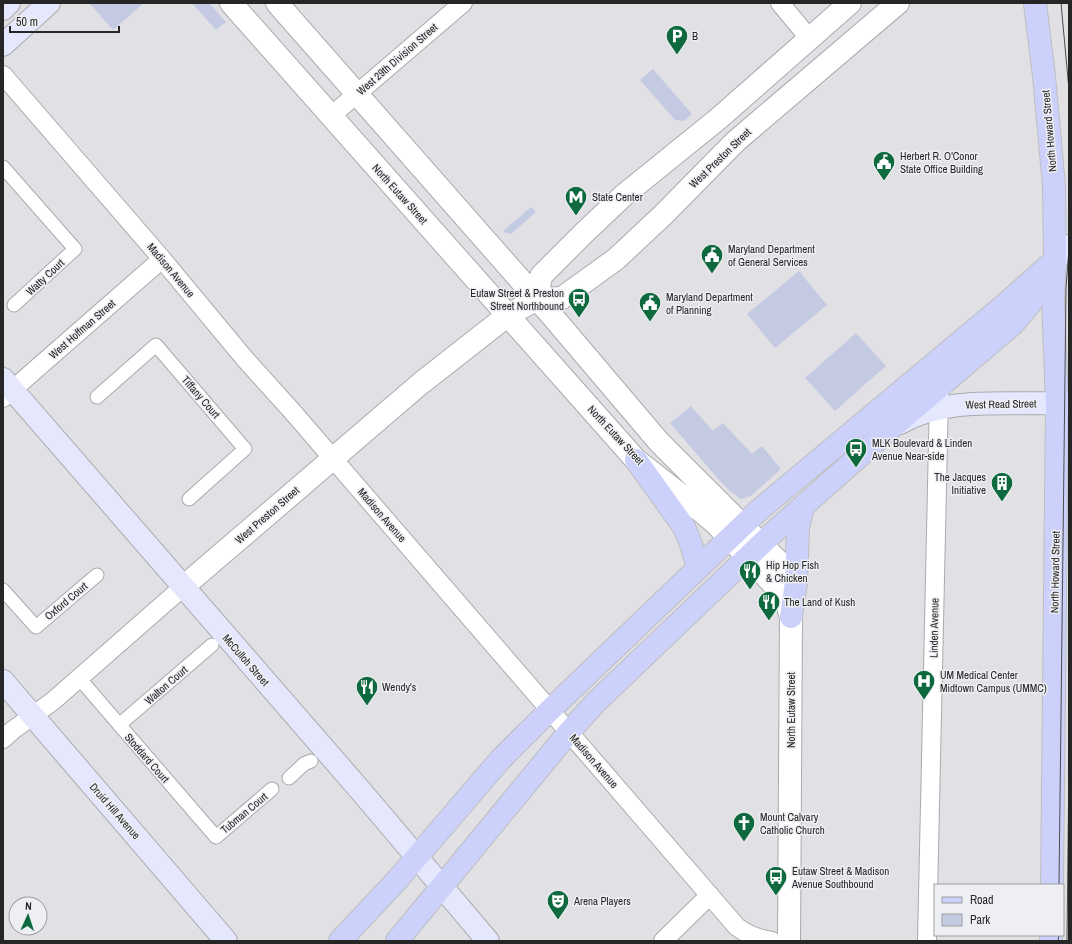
<svg xmlns="http://www.w3.org/2000/svg" width="1072" height="944" font-family="'Archivo Narrow',sans-serif">
	<style>
		.green { fill: #c5cae3 }
		.lines { fill: none; stroke-linecap: round; stroke-linejoin: round }
		.pedestrian-casing { stroke: #aaaaad; stroke-width: 15 }
		.minor-casing { stroke: #aaaaad; stroke-width: 20 }
		.tertiary-casing { stroke: #aaaaad; stroke-width: 24 }
		.secondary-casing { stroke: #aaaaad; stroke-width: 24 }
		.primary-casing { stroke: #bebebe; stroke-width: 24 }
		.pedestrian { stroke: #fff; stroke-width: 13 }
		.minor { stroke: #fff; stroke-width: 18 }
		.tertiary { stroke: #fff; stroke-width: 22 }
		.secondary { stroke: #e5e8fd; stroke-width: 22 }
		.primary { stroke: #cbd1fa; stroke-width: 22 }
		.tram { stroke: #4c4c4e; stroke-width: 1 }
		.labels { text-anchor: middle; dominant-baseline: central; stroke-width: 3; stroke-linejoin: round; paint-order: stroke }
		.poi-label { font-size: 11px; fill: #262627; stroke: #eeeff2; text-anchor: start }
		.street-label { font-size: 11px; fill: #262627; stroke: #eeeff2 }
	</style>
	<rect width="100%" height="100%" fill="#e1e1e5"/>
	<path class="green" d="M89,3H144L113,30Z
		M192,3H209L226,22L216,30Z
		M653,69L692,114L684,121L675,120L640,80Z
		M531,207L536,212L511,234L506,233L503,231Z
		M799,271L827,305L775,348L747,314Z
		M856,333L886,366L835,411L805,378Z
		M691,406L712,430H714L723,423L752,454L762,446L781,469L751,496L741,499L731,492L719,480L670,423Z"/>
	<g class="lines">
		<g class="pedestrian-casing">
			<path id="pedestrian" d="M3,167L75,249L14,305
				M97,397L156,345L245,449L189,499
				M3,590L36,627L97,575
				M79,678L216,837L272,789
				M119,725L212,645
				M289,778L304,764L311,761"/>
		</g>
		<g class="minor-casing">
			<path id="minor" d="M780,3L809,38
				M3,75L162,259L245,359L291,410L737,927C748,935 758,939 772,941
				M331,116L463,3
				M3,398L162,259
				M3,739L13,730L53,701L183,587
				M663,941L710,895
				M927,941L939,396"/>
		</g>
		<g class="tertiary-casing">
			<path id="tertiary" d="M231,3L636,460L686,499L714,522L776,587L786,601L791,617L789,941
				M277,3L553,317L659,442L784,567L796,582
				M537,299L541,276L585,232L624,195L718,119L850,3
				M183,587L420,384L508,315L537,299L562,298L616,259L663,215L736,141L898,3"/>
		</g>
		<g class="secondary-casing">
			<path id="secondary" d="M3,9L9,3
				M3,45L49,3
				M1055,260L1069,246
				M3,379L360,790L488,941
				M900,423C948,396 1004,405 1057,403L1069,405
				M3,681L226,941"/>
		</g>
		<g class="primary-casing">
			<path id="primary" d="M1035,3L1044,76L1054,186L1055,260L1053,300L1057,403L1052,885
				M636,460L684,527L691,544L698,568
				M791,617L796,582L798,528L803,506
				M340,941L398,879L500,760L550,710L715,552L758,511L1002,307L1055,260
				M397,941L569,732L595,703L775,531L890,429L1013,324L1030,304L1047,275
				M1051,941V935"/>
		</g>
		<use href="#pedestrian" class="pedestrian"/>
		<use href="#minor" class="minor"/>
		<use href="#tertiary" class="tertiary"/>
		<use href="#secondary" class="secondary"/>
		<use href="#primary" class="primary"/>
		<path class="tram" d="M1061,3L1069,90
			M1059,885L1066,288L1069,248
			M1058,941L1059,935
			M1067,941L1069,759"/>
	</g>
	<defs>
		<g id="parking-pin" transform="scale(1.15)"><path d="M0 17L-7.5 6A9.5 9.5 0 1 1 7.5 6Z" fill="#0e6a3e" stroke="#eeeff2"/><path d="M-3.5-5.5H1a3.5 3.5 0 0 1 0 7H-1V5.5H-3.5ZM-1-3.4V-.6H.8a1.4 1.4 0 0 0 0-2.8Z" fill="#fff"/></g>
		<g id="civic-pin" transform="scale(1.15)"><path d="M0 17L-7.5 6A9.5 9.5 0 1 1 7.5 6Z" fill="#0e6a3e" stroke="#eeeff2"/><path d="M-.6-6.5H3V-4.5H.6V-3L4-1V1h2V6H-6V1h2V-1L-.6-3ZM-1.2 2.5V6h2.4V2.5Z" fill="#fff"/></g>
		<g id="metro-pin" transform="scale(1.15)"><path d="M0 17L-7.5 6A9.5 9.5 0 1 1 7.5 6Z" fill="#0e6a3e" stroke="#eeeff2"/><path d="M-5.5 5V-5H-3L0 0L3-5H5.5V5H3V-.5L0 4L-3-.5V5Z" fill="#fff"/></g>
		<g id="bus-pin" transform="scale(1.15)"><path d="M0 17L-7.5 6A9.5 9.5 0 1 1 7.5 6Z" fill="#0e6a3e" stroke="#eeeff2"/><path d="M-5-6H5V4H4V6H2V4H-2V6H-4V4H-5ZM-3.5-4V0h7V-4ZM-3.5 1.2v1.5H-2V1.2ZM2 1.2v1.5H3.5V1.2Z" fill="#fff"/></g>
		<g id="building-pin" transform="scale(1.15)"><path d="M0 17L-7.5 6A9.5 9.5 0 1 1 7.5 6Z" fill="#0e6a3e" stroke="#eeeff2"/><path d="M-4-6H4V6H1V3H-1V6H-4ZM-2.5-4.3h1.7v1.8h-1.7ZM.8-4.3h1.7v1.8H.8ZM-2.5-1h1.7V.8h-1.7ZM.8-1h1.7V.8H.8Z" fill="#fff"/></g>
		<g id="restaurant-pin" transform="scale(1.15)"><path d="M0 17L-7.5 6A9.5 9.5 0 1 1 7.5 6Z" fill="#0e6a3e" stroke="#eeeff2"/><path d="M-5-6h1v4h1v-4h1v4h1v-4h1v5L-1.5 .5V6h-2V.5L-5-1ZM5-6V6H3V1.5H1.5Q1.5-4 5-6Z" fill="#fff"/></g>
		<g id="hospital-pin" transform="scale(1.15)"><path d="M0 17L-7.5 6A9.5 9.5 0 1 1 7.5 6Z" fill="#0e6a3e" stroke="#eeeff2"/><path d="M-5-5h3v3.5h4V-5h3V5h-3V1.5h-4V5h-3Z" fill="#fff"/></g>
		<g id="church-pin" transform="scale(1.15)"><path d="M0 17L-7.5 6A9.5 9.5 0 1 1 7.5 6Z" fill="#0e6a3e" stroke="#eeeff2"/><path d="M-1.2-6h2.4v3.5h3.3v2.4h-3.3V6h-2.4V-.1h-3.3v-2.4h3.3Z" fill="#fff"/></g>
		<g id="theatre-pin" transform="scale(1.15)"><path d="M0 17L-7.5 6A9.5 9.5 0 1 1 7.5 6Z" fill="#0e6a3e" stroke="#eeeff2"/><path d="M-5-5.5Q0-4 5-5.5V0Q5 5 0 6Q-5 5-5 0ZM-3.3-2.5H-1v1.5H-3.3ZM1-2.5H3.3v1.5H1ZM-2.8 1Q0 5.5 2.8 1Z" fill="#fff"/></g>
	</defs>
	<g fill-rule="evenodd">
		<use href="#parking-pin" x="677" y="36"/>
		<use href="#civic-pin" x="884" y="162"/>
		<use href="#metro-pin" x="576" y="197"/>
		<use href="#civic-pin" x="712" y="255"/>
		<use href="#bus-pin" x="579" y="299"/>
		<use href="#civic-pin" x="650" y="303"/>
		<use href="#bus-pin" x="856" y="449"/>
		<use href="#building-pin" x="1002" y="483"/>
		<use href="#restaurant-pin" x="750" y="571"/>
		<use href="#restaurant-pin" x="769" y="602"/>
		<use href="#hospital-pin" x="924" y="681"/>
		<use href="#restaurant-pin" x="367" y="687"/>
		<use href="#church-pin" x="744" y="823"/>
		<use href="#bus-pin" x="776" y="877"/>
		<use href="#theatre-pin" x="558" y="901"/>
	</g>
	<g class="labels">
		<g class="poi-label">
			<text x="692" y="36">B</text>
			<text x="900" y="156">Herbert R. O'Conor<tspan x="900" dy="13">State Office Building</tspan></text>
			<text x="592" y="197">State Center</text>
			<text x="728" y="249">Maryland Department<tspan x="728" dy="13">of General Services</tspan></text>
			<text x="564" y="293" text-anchor="end">Eutaw Street &amp; Preston<tspan x="564" dy="13">Street Northbound</tspan></text>
			<text x="666" y="297">Maryland Department<tspan x="666" dy="13">of Planning</tspan></text>
			<text x="872" y="443">MLK Boulevard &amp; Linden<tspan x="872" dy="13">Avenue Near-side</tspan></text>
			<text x="986" y="477" text-anchor="end">The Jacques<tspan x="986" dy="13">Initiative</tspan></text>
			<text x="766" y="565">Hip Hop Fish<tspan x="766" dy="13">&amp; Chicken</tspan></text>
			<text x="784" y="602">The Land of Kush</text>
			<text x="940" y="675">UM Medical Center<tspan x="940" dy="13">Midtown Campus (UMMC)</tspan></text>
			<text x="382" y="687">Wendy's</text>
			<text x="760" y="817">Mount Calvary<tspan x="760" dy="13">Catholic Church</tspan></text>
			<text x="792" y="871">Eutaw Street &amp; Madison<tspan x="792" dy="13">Avenue Southbound</tspan></text>
			<text x="574" y="901">Arena Players</text>
		</g>
		<g class="street-label">
			<text transform="translate(397 59) rotate(-41)">West 29th Division Street</text>
			<text transform="translate(1049 131) rotate(-95)">North Howard Street</text>
			<text transform="translate(720 158) rotate(-44)">West Preston Street</text>
			<text transform="translate(400 194) rotate(48)">North Eutaw Street</text>
			<text transform="translate(171 270) rotate(50)">Madison Avenue</text>
			<text transform="translate(45 277) rotate(-43)">Watty Court</text>
			<text transform="translate(82 329) rotate(-41)">West Hoffman Street</text>
			<text transform="translate(201 397) rotate(49)">Tiffany Court</text>
			<text transform="translate(1001 404) rotate(-1)">West Read Street</text>
			<text transform="translate(616 435) rotate(47)">North Eutaw Street</text>
			<text transform="translate(267 515) rotate(-41)">West Preston Street</text>
			<text transform="translate(382 515) rotate(49)">Madison Avenue</text>
			<text transform="translate(1055 572) rotate(-89)">North Howard Street</text>
			<text transform="translate(66 601) rotate(-40)">Oxford Court</text>
			<text transform="translate(934 628) rotate(-89)">Linden Avenue</text>
			<text transform="translate(246 660) rotate(49)">McCulloh Street</text>
			<text transform="translate(166 685) rotate(-41)">Walton Court</text>
			<text transform="translate(791 710) rotate(-90)">North Eutaw Street</text>
			<text transform="translate(147 758) rotate(49)">Stoddard Court</text>
			<text transform="translate(594 761) rotate(49)">Madison Avenue</text>
			<text transform="translate(115 811) rotate(49)">Druid Hill Avenue</text>
			<text transform="translate(244 813) rotate(-40)">Tubman Court</text>
		</g>
	</g>
	<rect width="1072" height="944" fill="none" stroke="#262627" stroke-width="8"/>
	<rect x="934" y="884" width="130" height="52" fill="#eeeff2" stroke="#9e9fa1"/>
	<rect x="942" y="897" width="20" height="6" fill="#cbd1fa" stroke="#9e9fa1"/>
	<text x="970" y="904" font-size="12" fill="#262627">Road</text>
	<rect x="942" y="914" width="20" height="12" fill="#c5cae3" stroke="#9e9fa1"/>
	<text x="970" y="924" font-size="12" fill="#262627">Park</text>
	<g transform="translate(28 916) rotate(3)"><circle r="19" fill="#eeeff2" stroke="#9e9fa1"/>
	<path d="M0-3L7 15L0 10L-7 15Z" fill="#0e6a3e"/>
	<text y="-6" font-size="11" font-weight="bold" text-anchor="middle" fill="#262627">N</text>
	</g>
	<path d="M10 26v6h109v-6" fill="none" stroke="#262627" stroke-width="2"/>
	<text x="16" y="26" font-size="12" fill="#262627" stroke="#eeeff2" stroke-width="3" paint-order="stroke">50 m</text>
</svg>
